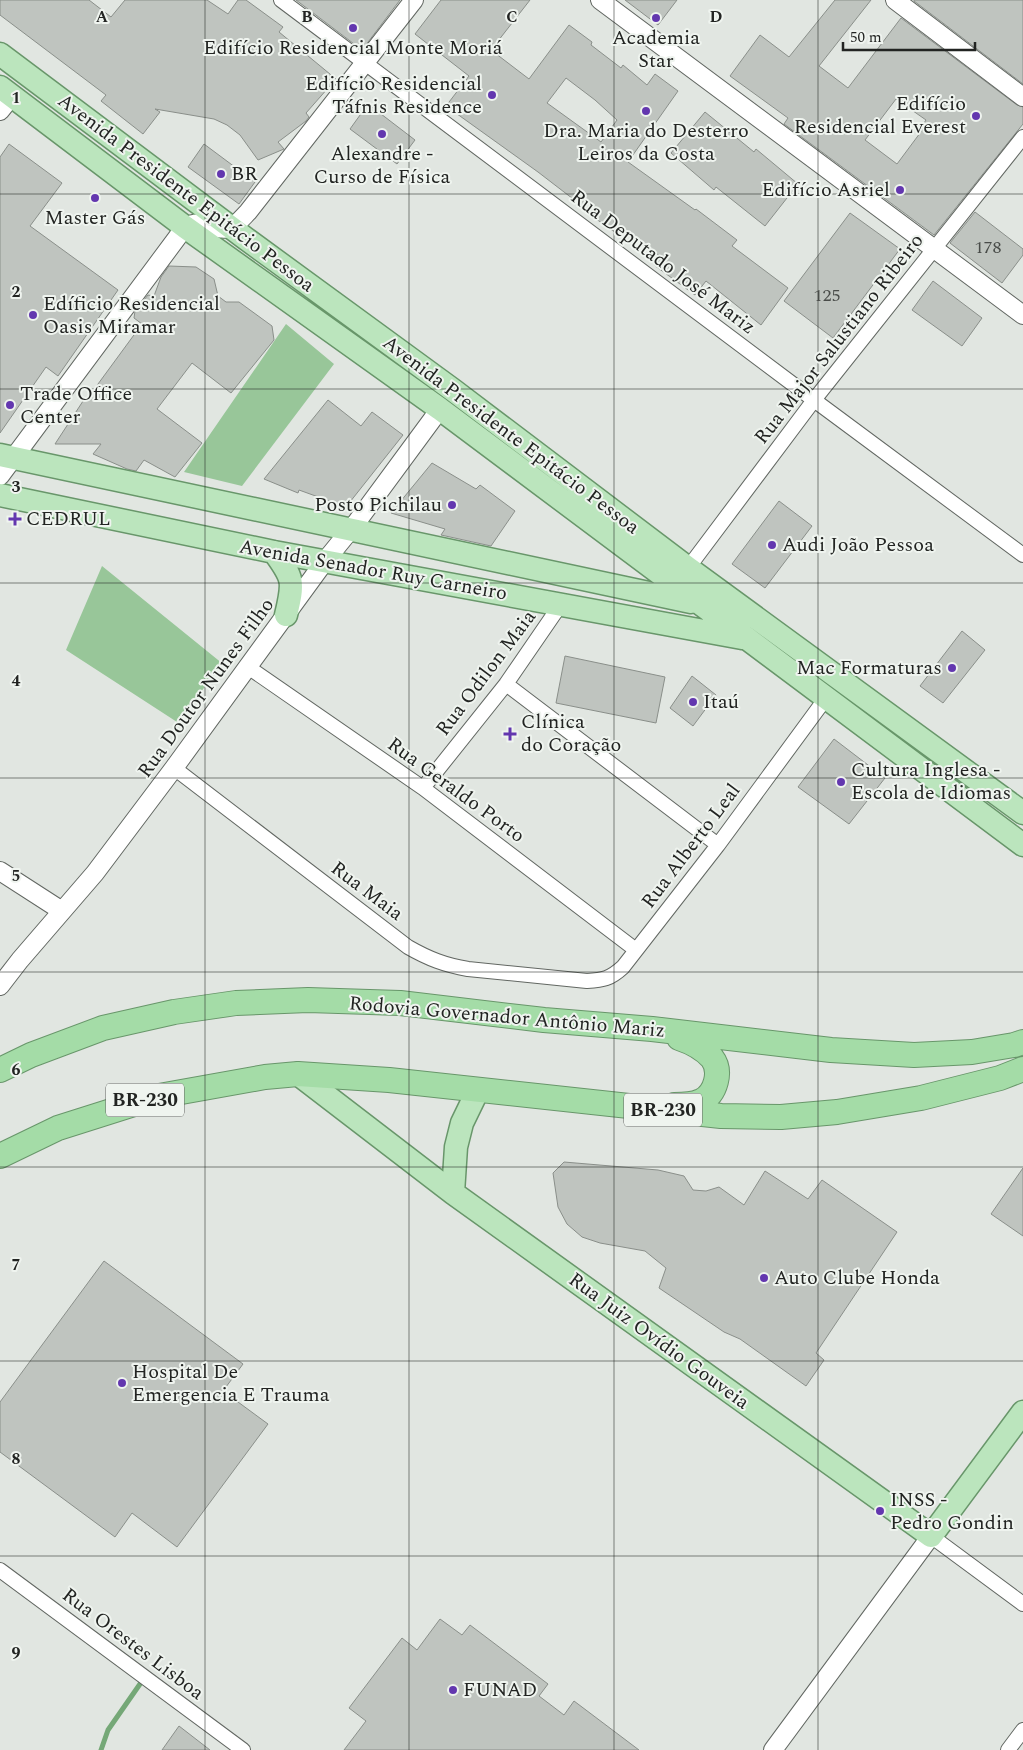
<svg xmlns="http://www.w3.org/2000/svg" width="1023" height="1750" font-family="Spectral,serif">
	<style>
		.green { fill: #98c699 }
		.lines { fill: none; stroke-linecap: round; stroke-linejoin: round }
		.stream { stroke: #75a877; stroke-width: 5 }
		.building { fill: #bfc4bf; stroke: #8a8f8a; fill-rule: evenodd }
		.minor-casing { stroke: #626762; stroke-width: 16 }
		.tertiary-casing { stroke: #626762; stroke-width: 20 }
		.primary-casing { stroke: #68966a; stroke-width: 25 }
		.trunk-casing { stroke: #68966a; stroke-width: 26 }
		.minor { stroke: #fff; stroke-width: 14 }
		.tertiary { stroke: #fff; stroke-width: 18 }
		.primary { stroke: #bbe5bd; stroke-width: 22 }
		.trunk { stroke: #a4dca7; stroke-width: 24 }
		.grid { fill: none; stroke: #222422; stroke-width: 1; stroke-opacity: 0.55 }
		.poi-dot { fill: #6337af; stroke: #eff4ef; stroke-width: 2 }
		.labels { text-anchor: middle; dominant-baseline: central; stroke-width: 4; stroke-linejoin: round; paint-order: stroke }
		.number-label { font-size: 18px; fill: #494c49 }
		.shield { fill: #eff4ef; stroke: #606260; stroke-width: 1 }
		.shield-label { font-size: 19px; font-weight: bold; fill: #222422 }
		.poi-label { font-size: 20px; fill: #222422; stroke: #eff4ef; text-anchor: start }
		.street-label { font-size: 20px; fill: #222422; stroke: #eff4ef }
		.grid-label { font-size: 16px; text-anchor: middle; font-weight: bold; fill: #222422; stroke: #eff4ef; stroke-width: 4; stroke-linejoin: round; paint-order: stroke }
	</style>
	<rect width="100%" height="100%" fill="#e1e6e1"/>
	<path class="green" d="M286,324L334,364L242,486L184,472Z
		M102,566L223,664L177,722L66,650Z"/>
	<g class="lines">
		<path class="stream" d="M101,1750L108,1730L140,1684"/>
	</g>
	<path class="building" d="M0,0H89L111,17L125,0H207L228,14L238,0H246L283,27L279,32L336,79L306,113L309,117L306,121L278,142L284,149L258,160L240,135L227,125L214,119L155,109L160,112L143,134L101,101L106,95L0,15Z
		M296,0H400L362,50Z
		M441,0H530L491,50L529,79L569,25L592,42L591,45L621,68L623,65L647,85L655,74L678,91L628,162L695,210L696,209L737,240L732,246L788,288L761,325L706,281L695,295L654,265L660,256L620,228L616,233L589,214L590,212L538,172L446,106L469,76L415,34ZM566,78L595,100L617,120L601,142L547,103Z
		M625,0H677L658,25Z
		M835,0H871L819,66L848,88L901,18L1017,105L1023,107V124L934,235L784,124L788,118L730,76L760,35L789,57ZM896,99L926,120L924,123L926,125L897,164L865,140Z
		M914,0H1023V84L914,1Z
		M368,104L415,140L397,164L350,129Z
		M705,112L754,152L756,149L798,184L765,226L716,187L714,190L671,153Z
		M9,144L62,183L30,226L118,290L58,376L46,367L0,433V157Z
		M204,144L255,182L239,204L188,167Z
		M975,212L1023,249V255L1002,283L950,243Z
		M850,213L900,249L833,338L784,301Z
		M169,266L196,267L214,279L218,296L226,302H239L272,326L274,340L231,393L192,363L157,409L202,443L175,477L144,460L136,471L127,469L93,454L101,444H55L85,398L87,399L142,324L134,318L135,311L148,295L154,296L161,277Z
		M933,281L982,318L962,346L912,310Z
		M328,400L361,426L372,412L403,435L346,507L299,490L298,493L264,479Z
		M432,463L476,489L480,485L515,511L491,546L441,535L445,529L391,513Z
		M779,501L812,526L765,588L732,564Z
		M962,631L985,650L943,703L920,686Z
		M565,656L665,677L656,723L556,703Z
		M692,676L716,695L693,726L670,708Z
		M834,739L885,778L849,824L798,787Z
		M564,1162L658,1170L684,1176L693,1190L706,1191L719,1187L744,1205L765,1171L808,1199L822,1180L897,1232L816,1353L824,1360L806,1386L740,1339L724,1332L659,1288L666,1268L645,1251L600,1243L582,1237L567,1224L558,1207L553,1173Z
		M1023,1168V1236L991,1214Z
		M104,1261L243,1364L223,1391L268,1424L177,1547L132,1513L115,1537L0,1452V1402Z
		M440,1619L462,1635L470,1625L548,1684L539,1696L564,1715L574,1701L639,1750H344L366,1721L349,1708L402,1638L417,1650Z
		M179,1726L210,1750H162Z"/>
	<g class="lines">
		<g class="minor-casing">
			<path id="minor" d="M281,0L814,400L1023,555
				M688,568L814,400L1023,137
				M248,667L423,788L636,950
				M506,684L718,845
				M174,768L408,947C429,959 445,965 468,969L587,981C603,980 610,979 623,967L718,845L826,698
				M423,788L506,684L561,604
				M931,1536L1023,1604
				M0,1570L243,1750
				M1008,1750L1023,1730"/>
		</g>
		<g class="tertiary-casing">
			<path id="tertiary" d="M600,0L1023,315
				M895,0L1023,97
				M0,111L12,96
				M0,476L185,227C203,217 214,232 229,228C236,226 243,217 248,212L414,0
				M0,871L62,911
				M0,986L20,960L95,873L174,768L325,561L356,523L440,409
				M773,1750L931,1536"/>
		</g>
		<g class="primary-casing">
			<path id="primary" d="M0,54L245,238L453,390L688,568L1023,813
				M0,87L185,227L440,409L1023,845
				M0,455L691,602
				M0,495L274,552L742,638
				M274,552C294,579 294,582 286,615
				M298,1074L453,1193L931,1536L1023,1412
				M453,1193L456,1147L462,1123L478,1090"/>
		</g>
		<g class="trunk-casing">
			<path id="trunk" d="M0,1070L31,1055L103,1028L174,1012L236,1003L308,1000L400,1003L544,1020L652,1029L831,1050L914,1055L972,1052L1014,1045L1023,1042
				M674,1105C683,1105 693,1105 701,1101C716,1094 722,1071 712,1058C703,1048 691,1042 679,1038
				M0,1156L58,1128L159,1096L265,1077L298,1074L389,1080L721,1116L781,1117L837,1112L921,1098L1000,1078L1023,1069"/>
		</g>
		<use href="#minor" class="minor"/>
		<use href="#tertiary" class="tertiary"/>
		<use href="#primary" class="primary"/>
		<use href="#trunk" class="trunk"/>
	</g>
	<path class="grid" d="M205,0V1750M409,0V1750M614,0V1750M818,0V1750M0,194H1023M0,389H1023M0,583H1023M0,778H1023M0,972H1023M0,1167H1023M0,1361H1023M0,1556H1023"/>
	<g class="poi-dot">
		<circle cx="656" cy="18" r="5"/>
		<circle cx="353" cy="28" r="5"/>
		<circle cx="492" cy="95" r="5"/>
		<circle cx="646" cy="111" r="5"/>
		<circle cx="976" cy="116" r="5"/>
		<circle cx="382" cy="134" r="5"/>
		<circle cx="221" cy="174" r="5"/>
		<circle cx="900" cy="190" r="5"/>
		<circle cx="95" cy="198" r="5"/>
		<circle cx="33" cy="315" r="5"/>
		<circle cx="10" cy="405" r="5"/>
		<circle cx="452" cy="505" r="5"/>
		<path d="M12.5 511.5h5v5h5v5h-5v5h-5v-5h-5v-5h5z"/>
		<circle cx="772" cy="545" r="5"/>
		<circle cx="952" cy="668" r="5"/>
		<circle cx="693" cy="702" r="5"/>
		<path d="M507.5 726.5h5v5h5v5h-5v5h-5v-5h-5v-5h5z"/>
		<circle cx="841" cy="782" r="5"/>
		<circle cx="764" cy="1278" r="5"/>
		<circle cx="122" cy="1383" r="5"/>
		<circle cx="880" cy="1511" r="5"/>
		<circle cx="453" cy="1690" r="5"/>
	</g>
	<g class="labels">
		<g class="number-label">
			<text x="988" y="247">178</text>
			<text x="827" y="295">125</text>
		</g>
		<g class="shield">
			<rect x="106" y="1083.5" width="78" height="33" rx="4"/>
			<rect x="624" y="1093.5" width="78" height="33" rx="4"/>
		</g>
		<g class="shield-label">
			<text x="145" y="1100">BR-230</text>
			<text x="663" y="1110">BR-230</text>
		</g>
		<g class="poi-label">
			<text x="656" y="38" text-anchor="middle">Academia<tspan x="656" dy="23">Star</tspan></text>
			<text x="353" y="48" text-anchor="middle">Edifício Residencial Monte Moriá</text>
			<text x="482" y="84" text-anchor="end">Edifício Residencial<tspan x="482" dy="23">Táfnis Residence</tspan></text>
			<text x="966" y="104" text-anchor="end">Edifício<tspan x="966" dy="23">Residencial Everest</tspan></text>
			<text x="646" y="131" text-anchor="middle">Dra. Maria do Desterro<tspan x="646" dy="23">Leiros da Costa</tspan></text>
			<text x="382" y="154" text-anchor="middle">Alexandre -<tspan x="382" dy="23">Curso de Física</tspan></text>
			<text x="231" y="174">BR</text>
			<text x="890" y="190" text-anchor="end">Edifício Asriel</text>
			<text x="95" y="218" text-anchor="middle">Master Gás</text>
			<text x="43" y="304">Edíficio Residencial<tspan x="43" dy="23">Oasis Miramar</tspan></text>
			<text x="20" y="394">Trade Office<tspan x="20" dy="23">Center</tspan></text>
			<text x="442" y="505" text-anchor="end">Posto Pichilau</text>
			<text x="26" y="519">CEDRUL</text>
			<text x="782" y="545">Audi João Pessoa</text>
			<text x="942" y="668" text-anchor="end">Mac Formaturas</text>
			<text x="703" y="702">Itaú</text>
			<text x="521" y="722">Clínica<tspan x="521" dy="23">do Coração</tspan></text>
			<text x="851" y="770">Cultura Inglesa -<tspan x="851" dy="23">Escola de Idiomas</tspan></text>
			<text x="774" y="1278">Auto Clube Honda</text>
			<text x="132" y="1372">Hospital De<tspan x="132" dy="23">Emergencia E Trauma</tspan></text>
			<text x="890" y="1500">INSS -<tspan x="890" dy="23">Pedro Gondin</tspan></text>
			<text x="463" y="1690">FUNAD</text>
		</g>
		<g class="street-label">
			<text transform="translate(186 193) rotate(37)">Avenida Presidente Epitácio Pessoa</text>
			<text transform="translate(663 262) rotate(37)">Rua Deputado José Mariz</text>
			<text transform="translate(839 339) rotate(-52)">Rua Major Salustiano Ribeiro</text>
			<text transform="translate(511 435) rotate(37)">Avenida Presidente Epitácio Pessoa</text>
			<text transform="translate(373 570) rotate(10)">Avenida Senador Ruy Carneiro</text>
			<text transform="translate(486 673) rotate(-53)">Rua Odilon Maia</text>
			<text transform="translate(206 688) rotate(-54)">Rua Doutor Nunes Filho</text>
			<text transform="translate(456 790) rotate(36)">Rua Geraldo Porto</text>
			<text transform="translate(691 846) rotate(-53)">Rua Alberto Leal</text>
			<text transform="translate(367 891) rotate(37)">Rua Maia</text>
			<text transform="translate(507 1017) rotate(5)">Rodovia Governador Antônio Mariz</text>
			<text transform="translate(659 1341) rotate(36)">Rua Juiz Ovídio Gouveia</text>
			<text transform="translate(133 1644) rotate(37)">Rua Orestes Lisboa</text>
		</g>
	</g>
	<g class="grid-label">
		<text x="102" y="22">A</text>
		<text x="307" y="22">B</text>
		<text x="512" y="22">C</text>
		<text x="716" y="22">D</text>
		<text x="16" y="103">1</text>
		<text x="16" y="297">2</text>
		<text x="16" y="492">3</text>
		<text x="16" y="686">4</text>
		<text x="16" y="881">5</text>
		<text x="16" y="1075">6</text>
		<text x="16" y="1270">7</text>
		<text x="16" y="1464">8</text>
		<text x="16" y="1658">9</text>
	</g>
	<path d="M843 42v8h132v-8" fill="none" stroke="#222422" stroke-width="2.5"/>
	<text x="850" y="42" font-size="15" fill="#222422" stroke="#eff4ef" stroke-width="4" paint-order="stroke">50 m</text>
</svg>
